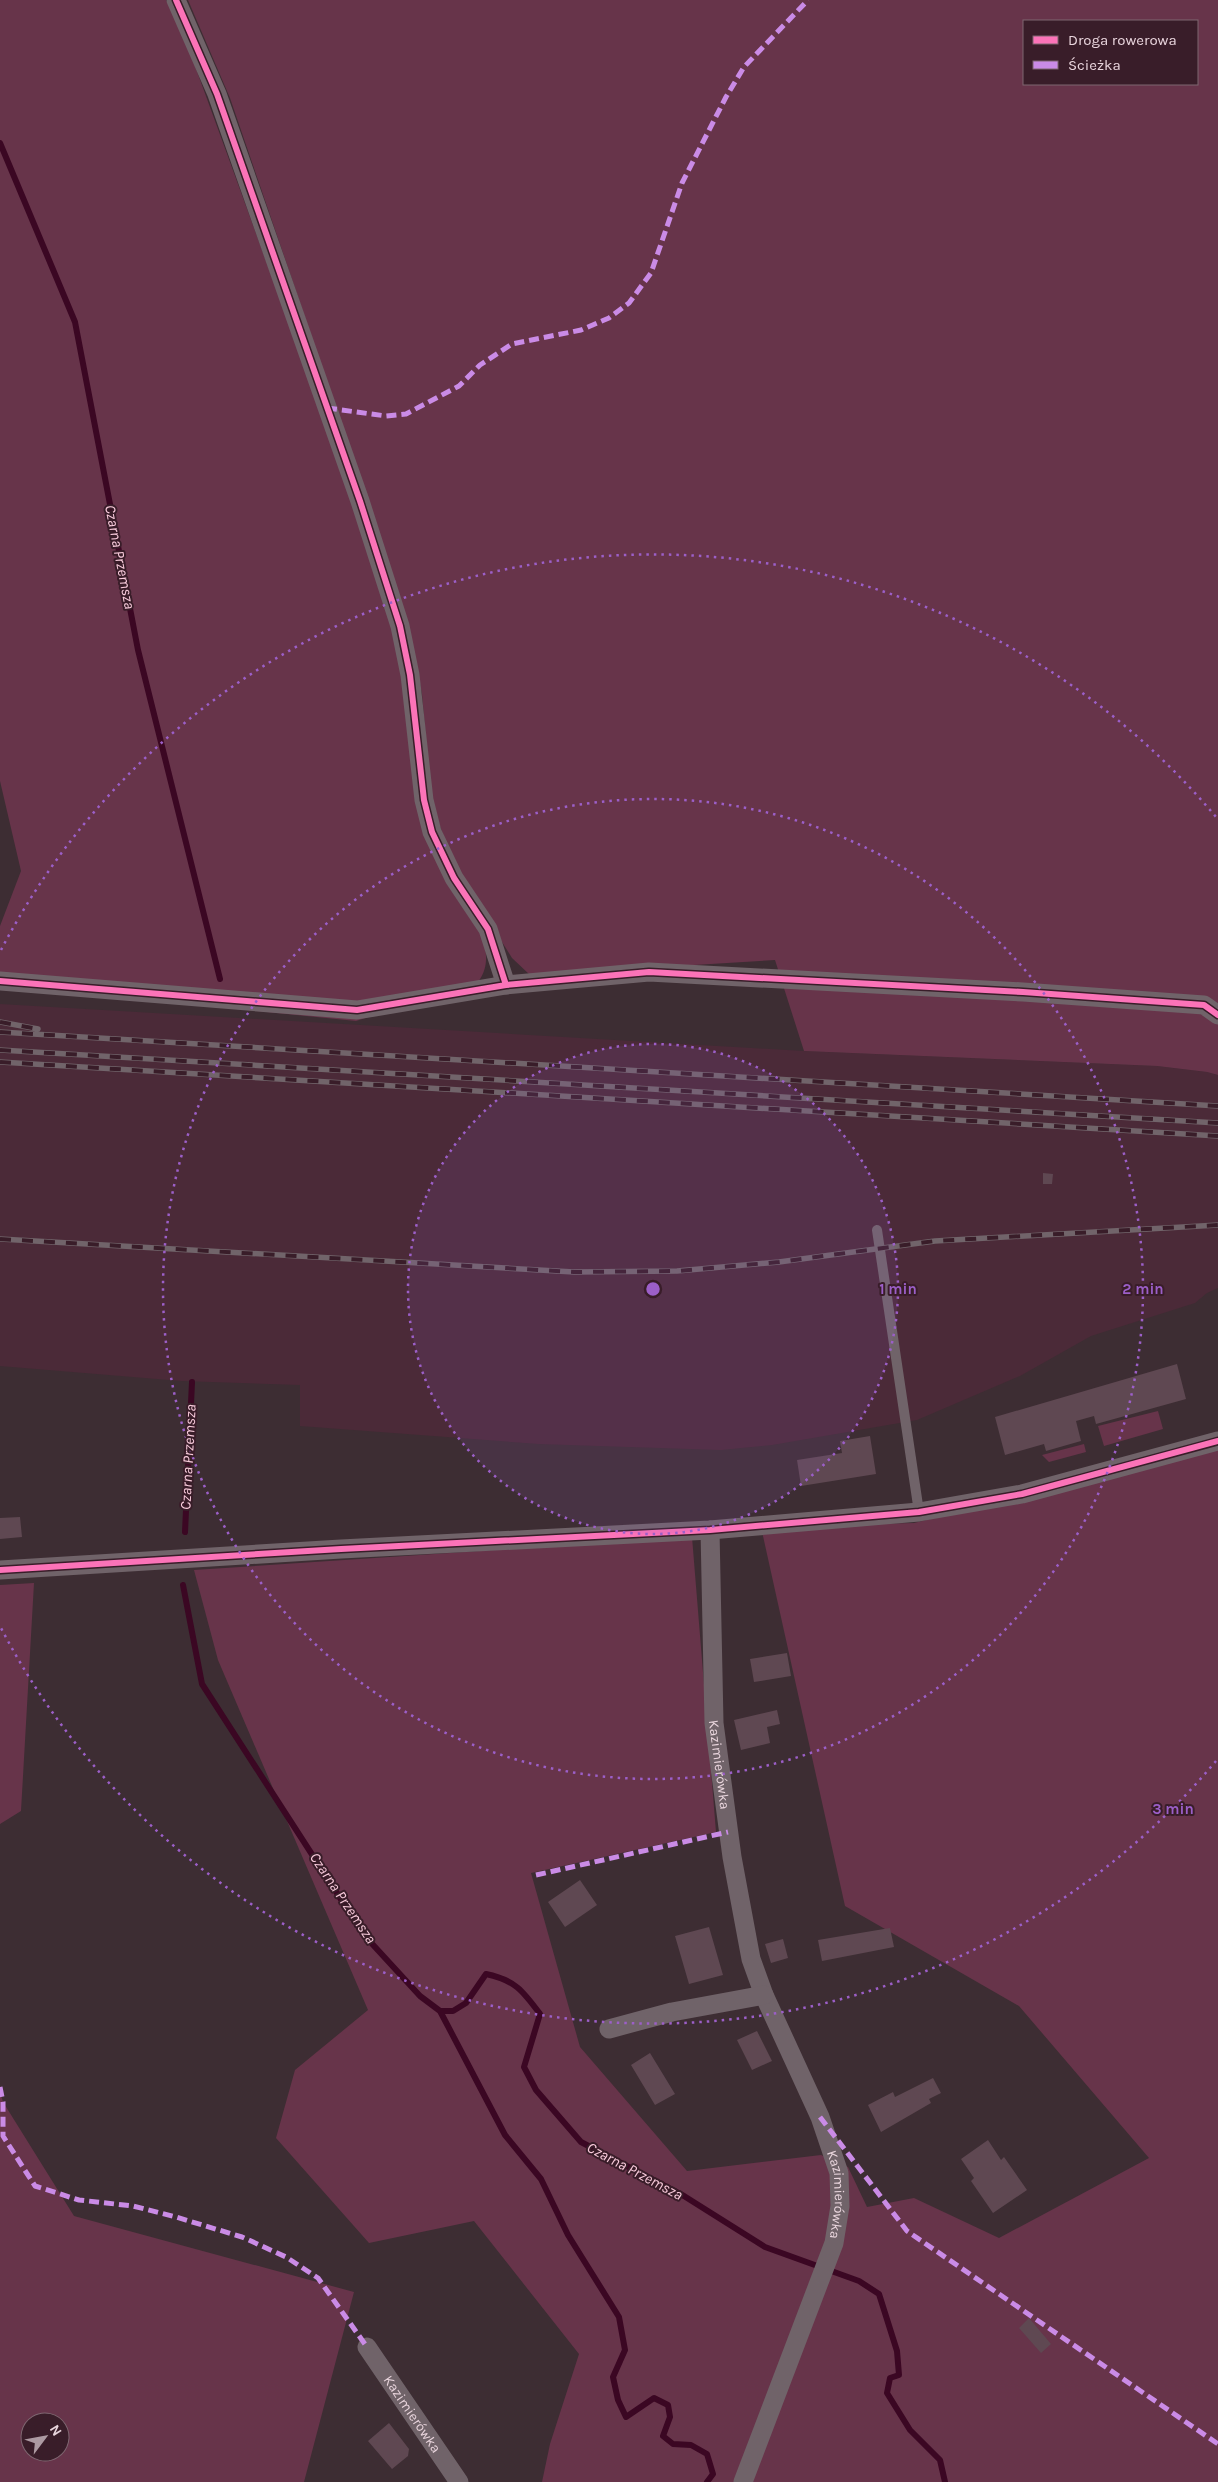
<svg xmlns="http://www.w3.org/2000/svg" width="1218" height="2482" font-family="Karla,sans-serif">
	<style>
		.built { fill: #4b2a38 }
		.green { fill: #67344a; fill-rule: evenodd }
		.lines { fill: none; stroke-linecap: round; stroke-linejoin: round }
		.stream { stroke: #3b0723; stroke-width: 6 }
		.building { fill: #5f4852 }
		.service { stroke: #706369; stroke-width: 10 }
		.minor { stroke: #706369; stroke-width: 19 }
		.rail-casing { stroke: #71646a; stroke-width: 5.5 }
		.rail { stroke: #391d29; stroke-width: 4; stroke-dasharray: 11; stroke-linecap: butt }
		.quiet { stroke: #ca8be6; stroke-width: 5; stroke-dasharray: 10 5; stroke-linecap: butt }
		.cycleway-casing { stroke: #391d29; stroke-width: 9 }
		.cycleway { stroke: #fb73b8; stroke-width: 6 }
		.ring { fill: none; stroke: #9c5fc8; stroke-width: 2.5; stroke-dasharray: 2.5 5 }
		.labels { text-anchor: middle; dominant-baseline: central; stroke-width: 4; stroke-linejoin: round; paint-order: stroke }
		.street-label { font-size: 14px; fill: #e9d5dd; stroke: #391d29 }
		.water-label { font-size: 15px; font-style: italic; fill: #faccdd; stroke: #391d29 }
		.centre { fill: #9c5fc8; stroke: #391d29; stroke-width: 2.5 }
		.ring-label { font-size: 15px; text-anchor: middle; font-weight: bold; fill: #9c5fc8; stroke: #391d29; stroke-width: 4; stroke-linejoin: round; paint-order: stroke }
	</style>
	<rect width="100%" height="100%" fill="#3d2d33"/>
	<path class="built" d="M0,1004L804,1051L1157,1066L1207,1072L1218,1075V1288L1207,1293L1195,1303L1091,1336L1020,1376L917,1420L772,1445L721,1450L539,1444L300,1426V1385L181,1381L0,1366Z"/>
	<path class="green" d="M0,0H166L183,33L356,508L397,645L420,814L484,940C487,957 488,968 478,982L356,1021L0,985V926L21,871L0,781Z
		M188,0H1218V1075L1207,1072L1157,1066L804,1051L775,960L530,975L512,958L455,867L437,818L431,793L422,694L413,649L385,551L230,98ZM1024,21H1197V84H1024Z
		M1158,1411L1163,1429L1104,1446L1098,1426Z
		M1084,1444L1086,1452L1049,1462L1042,1455Z
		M1218,1450V2482H542L550,2444L579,2354L474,2221L369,2243L276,2138L295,2070L368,2010L218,1660L194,1570L692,1537L716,1832L531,1873L580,2047L687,2171L821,2155L848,2167L867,2207L914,2198L999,2238L1149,2158L1019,2006L845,1906L761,1527L914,1523Z
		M34,1583L21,1811L0,1824V1585Z
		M0,2092L3,2102L74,2216L354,2292L304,2482H0ZM30,2422H60V2452H30Z"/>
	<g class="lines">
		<path class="stream" d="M0,143L75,322L138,650L220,979
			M185,1532L192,1382
			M183,1585L202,1684L364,1935L420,1996L440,2011H453L466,2003L486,1974C515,1980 523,1991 540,2014L524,2067L536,2090L581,2142L684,2196L765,2247L859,2281L879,2294L897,2351L899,2375L890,2378L887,2393L910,2430L940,2460L945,2482
			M440,2011L505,2135L541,2179L568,2235L619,2317L625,2350L613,2377L618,2400L626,2417L654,2398L668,2405L670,2417L663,2436L673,2444L691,2445L707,2454L713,2474L707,2482"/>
	</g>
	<path class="building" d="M1043,1173L1053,1174L1052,1184H1043Z
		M1177,1364L1186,1399L1096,1424L1094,1416L1076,1421L1081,1441L1046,1451L1044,1444L1005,1455L995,1417Z
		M870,1436L876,1474L801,1486L797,1460L842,1453L840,1441Z
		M20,1517L22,1537L0,1539V1518Z
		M787,1653L791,1676L754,1682L750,1659Z
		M777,1710L780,1724L767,1727L770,1743L741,1750L734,1720Z
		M580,1880L597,1905L565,1927L548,1902Z
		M709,1927L723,1975L689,1984L675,1936Z
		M890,1928L894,1947L822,1961L818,1940Z
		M783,1939L788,1958L771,1963L765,1944Z
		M757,2031L772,2061L752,2070L737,2040Z
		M650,2053L675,2094L655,2105L631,2065Z
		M933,2078L941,2093L929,2099L931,2103L881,2132L868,2105L893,2092L895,2097Z
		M988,2140L1001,2160L1004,2157L1027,2190L993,2213L971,2181L974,2178L961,2159Z
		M1029,2318L1051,2344L1041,2353L1019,2328Z
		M389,2423L409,2449L408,2456L392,2469L368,2441Z"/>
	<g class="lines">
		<path class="service" d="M877,1230L919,1512"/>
		<g class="minor">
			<path d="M176,0L217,94L360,501L400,626L410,675L424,800L432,832L454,878L488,929L506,985"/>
			<path d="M0,981L357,1010L506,985L649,972L1023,992L1204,1005L1218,1015"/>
			<path id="s1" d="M710,1530L714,1723L732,1857L751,1959L764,1995L820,2117L839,2173L840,2206L834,2243L743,2482"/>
			<path d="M0,1570L341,1549L710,1530L919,1512L1022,1494L1218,1441"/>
			<path d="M609,2029L672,2012L764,1995"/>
			<path id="s2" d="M367,2347L459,2482"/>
		</g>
		<g class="rail-casing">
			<path id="rail" d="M0,1022L38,1029
				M0,1032L1218,1106
				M0,1050L1218,1123
				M0,1062L1218,1136
				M0,1239L574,1272L677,1271L779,1262L935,1241L1218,1225"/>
		</g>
		<use href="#rail" class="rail"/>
		<path class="quiet" d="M327,408L386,416L406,414L459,386L480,365L512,344L581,330L609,318L629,303L651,273L682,183L726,97L744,67L808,0
			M536,1875L728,1832
			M0,2087L3,2102V2136L35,2186L79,2200L133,2206L176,2217L242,2237L286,2257L318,2278L367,2347
			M820,2117L907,2231L1218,2444"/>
		<g class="cycleway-casing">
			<path id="cycleway" d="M176,0L217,94L360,501L400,626L410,675L424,800L432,832L454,878L488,929L506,985
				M0,981L357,1010L506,985L649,972L1023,992L1204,1005L1218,1015
				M0,1570L341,1549L710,1530L919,1512L1022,1494L1218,1441"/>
		</g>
		<use href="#cycleway" class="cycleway"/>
	</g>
	<circle cx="653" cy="1289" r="245" fill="#9c5fc8" fill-opacity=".12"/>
	<g class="ring">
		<circle cx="653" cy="1289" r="245"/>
		<circle cx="653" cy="1289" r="490"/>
		<path d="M1216 1761A735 735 0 0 1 1 1628M1 950A735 735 0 0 1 1216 817"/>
	</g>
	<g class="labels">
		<g class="street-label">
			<text stroke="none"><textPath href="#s1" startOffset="235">Kazimierówka</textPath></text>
			<text stroke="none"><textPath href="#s1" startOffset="685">Kazimierówka</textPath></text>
			<text stroke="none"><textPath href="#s2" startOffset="81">Kazimierówka</textPath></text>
		</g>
		<g class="water-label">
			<text transform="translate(120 557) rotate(79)">Czarna Przemsza</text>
			<text transform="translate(188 1457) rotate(-87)">Czarna Przemsza</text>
			<text transform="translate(343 1898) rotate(56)">Czarna Przemsza</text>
			<text transform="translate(635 2171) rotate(28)">Czarna Przemsza</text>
		</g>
	</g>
	<circle cx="653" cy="1289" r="8" class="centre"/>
	<g class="ring-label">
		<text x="898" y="1294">1 min</text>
		<text x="1143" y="1294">2 min</text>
		<text x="1173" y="1814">3 min</text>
	</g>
	<rect x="1023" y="20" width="175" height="65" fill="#391d29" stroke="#7f6771"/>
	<rect x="1033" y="36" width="25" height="8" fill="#fb73b8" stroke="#7f6771"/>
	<text x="1068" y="45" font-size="15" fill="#e9d5dd">Droga rowerowa</text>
	<rect x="1033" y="61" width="25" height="8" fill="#ca8be6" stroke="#7f6771"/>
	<text x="1068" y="70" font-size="15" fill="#e9d5dd">Ścieżka</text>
	<g transform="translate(45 2437) rotate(58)"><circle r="24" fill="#391d29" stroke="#7f6771"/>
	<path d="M0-4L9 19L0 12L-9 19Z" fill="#ad9aa2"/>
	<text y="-8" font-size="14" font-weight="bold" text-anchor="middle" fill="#e9d5dd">N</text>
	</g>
</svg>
